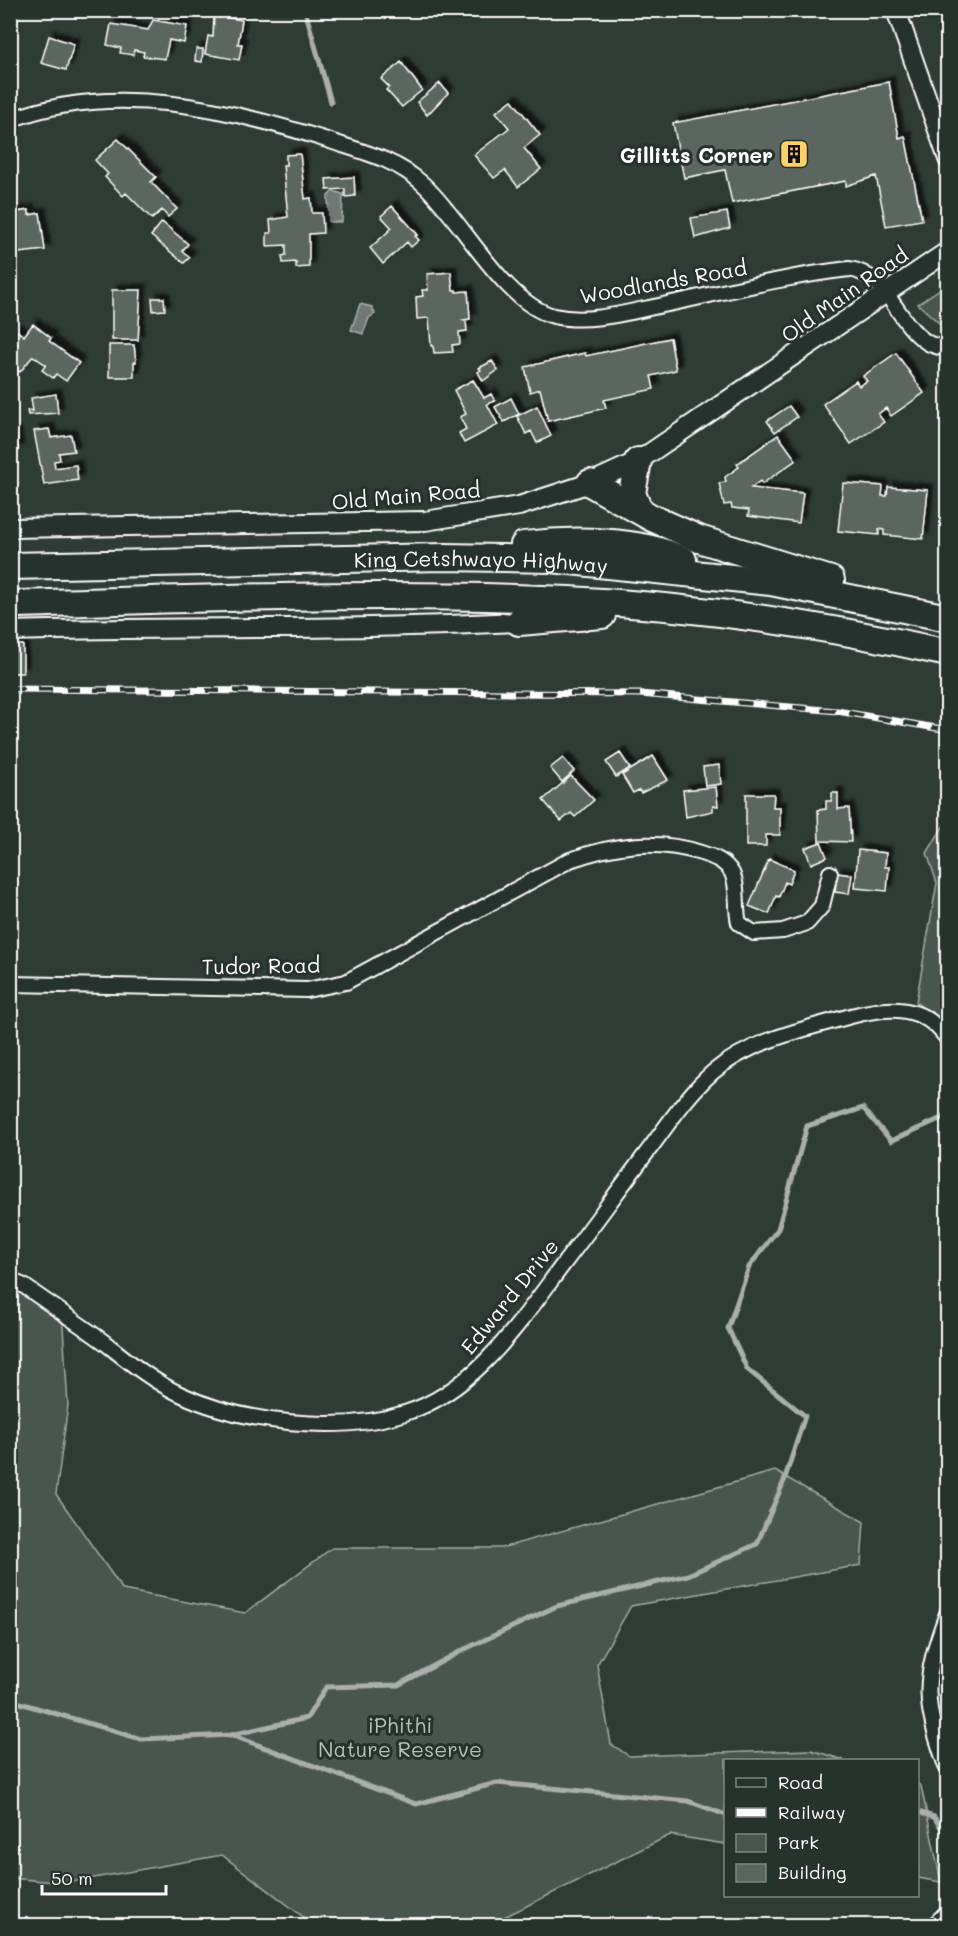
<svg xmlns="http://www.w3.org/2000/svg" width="958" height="1936" font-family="Mali,sans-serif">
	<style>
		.green { fill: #4a544f; stroke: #a4aaa7; stroke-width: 1.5 }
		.water { fill: #707975; stroke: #a9afac; stroke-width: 1.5 }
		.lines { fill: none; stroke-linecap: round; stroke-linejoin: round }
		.stream { stroke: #a9afac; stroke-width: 5 }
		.building { fill: #5b6661; stroke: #fff; stroke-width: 1.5; filter: url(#shadow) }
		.minor-casing { stroke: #fff; stroke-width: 18 }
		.tertiary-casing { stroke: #fff; stroke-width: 22 }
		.motorway-casing { stroke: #fff; stroke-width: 30 }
		.minor { stroke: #26332d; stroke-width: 14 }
		.tertiary { stroke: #26332d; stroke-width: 18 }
		.motorway { stroke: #26332d; stroke-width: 26 }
		.rail-casing { stroke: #fff; stroke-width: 7 }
		.rail { stroke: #26332d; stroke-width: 4.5; stroke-dasharray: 14; stroke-linecap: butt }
		.labels { text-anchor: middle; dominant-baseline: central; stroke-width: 6; stroke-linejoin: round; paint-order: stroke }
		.poi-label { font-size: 21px; font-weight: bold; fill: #fff; stroke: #26332d; text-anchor: end }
		.street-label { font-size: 21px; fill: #fff; stroke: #26332d }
		.park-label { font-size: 21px; fill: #b7bbb9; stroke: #26332d }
	</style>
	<defs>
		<filter id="shadow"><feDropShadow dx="5.5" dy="-5.5" stdDeviation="1.5" flood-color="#0009"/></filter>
	</defs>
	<rect width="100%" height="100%" fill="#2f3b35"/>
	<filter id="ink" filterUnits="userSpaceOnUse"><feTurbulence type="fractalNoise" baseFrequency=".0167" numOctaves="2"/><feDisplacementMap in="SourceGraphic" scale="12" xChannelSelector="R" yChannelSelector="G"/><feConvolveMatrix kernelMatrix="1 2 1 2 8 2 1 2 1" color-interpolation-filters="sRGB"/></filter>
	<g filter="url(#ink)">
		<path class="green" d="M947,284V330L918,304Z
			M946,822L948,823L947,1027L916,1002L937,883L927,853Z
			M10,1287L62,1312L68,1405L56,1494L123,1590L245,1613L332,1548H501L775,1471L864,1522L861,1565L631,1606L597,1665L611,1744L629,1756L811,1750L844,1760H726L725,1844L670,1835L488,1925H314L222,1855L66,1883L11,1878Z
			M918,1784L921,1786L941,1882L918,1878Z"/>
		<path class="water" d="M333,191L343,194L342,222H329L328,196Z
			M360,304L372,307L375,314L369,318L363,334L351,330Z"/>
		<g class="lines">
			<path class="stream" d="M305,10L331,102
				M10,1700L141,1739L231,1735L416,1804L497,1783L688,1801L726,1815
				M231,1735L307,1718L326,1687L398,1685L465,1649L557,1606L688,1575L757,1544L784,1481L805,1416L747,1369L728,1328L749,1267L778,1229L807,1126L863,1108L891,1141L948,1115
				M918,1812L934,1817L948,1838"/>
		</g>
		<path class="building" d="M214,15L242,20L238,44H242L239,60L205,54L208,36L213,37Z
			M153,20L187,26L184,43L169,40L165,59L143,56L144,52L134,50L133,55L120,53L121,48L107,45L111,24L148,30Z
			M49,36L74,44L66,70L41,63Z
			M196,49H203L202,62L195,61Z
			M401,62L422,90L402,107L386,90L389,87L381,79Z
			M889,82L899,138L905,136L922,220L886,226L876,176L846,186V181L732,203L725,170L684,178L673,123Z
			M440,83L448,93L427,115L417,102Z
			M512,100L540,135L524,148L541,169L518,187L505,170L494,178L474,155L509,128L496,112Z
			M118,139L156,177L151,182L177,209L168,217L162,210L152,219L126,193L123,196L105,177L108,174L95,160Z
			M300,154L305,199L311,198L312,213H322L323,233L309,234V267L296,268V262L283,263L282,256L286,255V245L267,246V233H271L270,220L288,217L283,165H286V155Z
			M354,177L355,196L345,197V189L327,190L326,179Z
			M392,206L418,235L415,236L419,240L411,247L407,242L383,264L370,248L392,228L381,216Z
			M29,210V215L40,213L45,250L10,254L11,213Z
			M727,212L730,228L695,238L691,218Z
			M162,222L188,244L182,251L190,257L184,263L151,236Z
			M451,272L453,290H456V292L468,291L470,319L463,320L466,322L467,331L459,332L460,344L452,345L453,352L434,353L433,346H431L429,318L417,319L416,297L423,296L422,290H428L427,274Z
			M112,290H141L138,340H112Z
			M152,298H164L165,310L153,311Z
			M33,324L51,338L49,341L79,363L66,381L56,374L53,378L42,370L46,365L33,356L20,372L10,365V353L17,345L10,340V326L24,336Z
			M670,338L676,370L651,376L654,389L604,400L606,408L548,421L540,389L530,392L525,367L585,353L586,356Z
			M109,345H134L136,362H134V377H109Z
			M896,353L924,393L891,416L886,408L878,414L884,422L851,444L823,404L856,381L859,386L867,381L863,376Z
			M492,361L498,370L483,381L478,372L481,370L479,368Z
			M473,380L484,398L491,394L495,401L487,404L498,425L464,443L459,433L466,429L460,417L466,414L454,390Z
			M56,394L58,413L28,415L27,410L33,411L31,398Z
			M511,398L519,414L504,422L495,407Z
			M537,406L551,436L537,443L531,431L526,434L517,416Z
			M789,406L797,417L775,432L767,421Z
			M49,429L51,438L71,435L74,451L59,453L60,460L54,461L55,468L76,465L78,480L44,485L34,431Z
			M16,433L18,450L10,451V434Z
			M778,435L796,460L762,484L760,481L751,488L803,493L799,523L748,516L749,510L732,508L731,504L724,505L719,483L726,482L725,477L739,467L737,464Z
			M843,483L883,486L882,496H887L888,487L928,490L923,539L884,535V530L879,529V535L838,531Z
			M10,645H23V673H10Z
			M620,753L630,768L616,777L606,762Z
			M653,756L668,780L641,793L639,790L633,793L622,775Z
			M563,758L574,771L562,782L550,768Z
			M719,765L721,784L705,786L703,767Z
			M571,776L594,800L575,817L571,813L561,821L543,800Z
			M716,787L718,806H713V811L686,817L683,790Z
			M832,793H838V809L849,808L851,842L819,841L818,810L826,809V801H832Z
			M746,794H774L773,807H780V835H766V846H746Z
			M821,842L827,857L811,864L805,848Z
			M858,850L886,853L885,867H889L887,891L855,888Z
			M769,859L794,870L789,884L785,882L779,897L776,896L769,914L749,906Z
			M837,873L852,875L849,894L835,892Z"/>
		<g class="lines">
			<g class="minor-casing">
				<path id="minor" d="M10,120C112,81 227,108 327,140C360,151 396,159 423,184C462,219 504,304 554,316C589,324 629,312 663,305C725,292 787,276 849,269C887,274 896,321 925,341C931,346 940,347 948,349
					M10,984L307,990L346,982L570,860C615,844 656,839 701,853C714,857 725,861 732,873C739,887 735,908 739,923L754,933L783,931L807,923L822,906L830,873
					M10,1280L24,1286C51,1305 78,1323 104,1342C128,1361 152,1381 180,1394C241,1423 340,1434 405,1413C476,1391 522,1319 565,1262C594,1224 622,1185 651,1147C670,1121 689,1093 713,1072C751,1040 805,1029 851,1016C889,1006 924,1004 948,1040
					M948,1611C921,1683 923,1701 948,1772
					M933,1926L948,1911"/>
			</g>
			<g class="tertiary-casing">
				<path id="tertiary" d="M896,10L948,159
					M10,528L425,521L519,506L590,483L638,461L948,251
					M10,631C180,626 350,631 519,622"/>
			</g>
			<g class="motorway-casing">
				<g id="motorway">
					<path d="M590,483L652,518L699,539L831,580"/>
					<path d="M638,508L632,493L638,461"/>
					<path d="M524,545C570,539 641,539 683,560"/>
					<path id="s1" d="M10,566L444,557L551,559L771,582L948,618"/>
					<path d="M10,604C196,599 383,591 569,600C696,606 823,625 948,653"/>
					<path d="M519,622L602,615"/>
				</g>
			</g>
			<use href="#minor" class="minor"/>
			<use href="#tertiary" class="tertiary"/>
			<use href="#motorway" class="motorway"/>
			<g class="rail-casing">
				<path id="rail" d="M10,689L640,694L837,711L948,730"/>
			</g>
			<use href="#rail" class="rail"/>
		</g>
	</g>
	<defs>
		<g id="building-square" transform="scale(1.5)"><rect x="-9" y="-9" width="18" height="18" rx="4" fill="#ffd166" stroke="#26332d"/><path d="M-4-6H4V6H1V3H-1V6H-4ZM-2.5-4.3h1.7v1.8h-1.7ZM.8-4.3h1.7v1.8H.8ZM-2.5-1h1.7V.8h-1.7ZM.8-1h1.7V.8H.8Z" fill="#111"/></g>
	</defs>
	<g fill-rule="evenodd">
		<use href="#building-square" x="794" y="154"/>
	</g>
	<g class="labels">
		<g class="poi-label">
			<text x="773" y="154">Gillitts Corner</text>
		</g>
		<g class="street-label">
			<text transform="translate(663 281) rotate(-10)">Woodlands Road</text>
			<text transform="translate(844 294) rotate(-35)">Old Main Road</text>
			<text transform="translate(406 495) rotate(-5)">Old Main Road</text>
			<text stroke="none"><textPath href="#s1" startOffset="471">King Cetshwayo Highway</textPath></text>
			<text transform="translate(261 965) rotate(-1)">Tudor Road</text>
			<text transform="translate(509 1296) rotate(-51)">Edward Drive</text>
		</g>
		<g class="park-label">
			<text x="400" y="1724">iPhithi<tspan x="400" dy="24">Nature Reserve</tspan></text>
		</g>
	</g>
	<rect width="958" height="1936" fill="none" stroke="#26332d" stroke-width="36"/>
	<rect x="18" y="18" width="922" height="1900" fill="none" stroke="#fff" stroke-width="2" filter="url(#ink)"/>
	<rect x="724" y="1759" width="195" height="138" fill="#26332d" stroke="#7d8581" stroke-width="1.5"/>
	<rect x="736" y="1778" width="30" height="9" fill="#26332d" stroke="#7d8581" stroke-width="1.5"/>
	<text x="778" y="1789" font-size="18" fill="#ffffff">Road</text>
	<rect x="736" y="1808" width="30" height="9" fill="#ffffff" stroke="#7d8581" stroke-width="1.5"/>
	<text x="778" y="1819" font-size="18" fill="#ffffff">Railway</text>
	<rect x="736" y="1834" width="30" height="18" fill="#4a544f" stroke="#7d8581" stroke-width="1.5"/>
	<text x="778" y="1849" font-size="18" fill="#ffffff">Park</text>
	<rect x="736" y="1864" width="30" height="18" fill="#5b6661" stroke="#7d8581" stroke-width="1.5"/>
	<text x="778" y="1879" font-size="18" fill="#ffffff">Building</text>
	<path d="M42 1885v9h124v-9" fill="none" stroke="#ffffff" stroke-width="3"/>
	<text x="51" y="1885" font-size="18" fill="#ffffff" stroke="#26332d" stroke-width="4.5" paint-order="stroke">50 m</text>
</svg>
